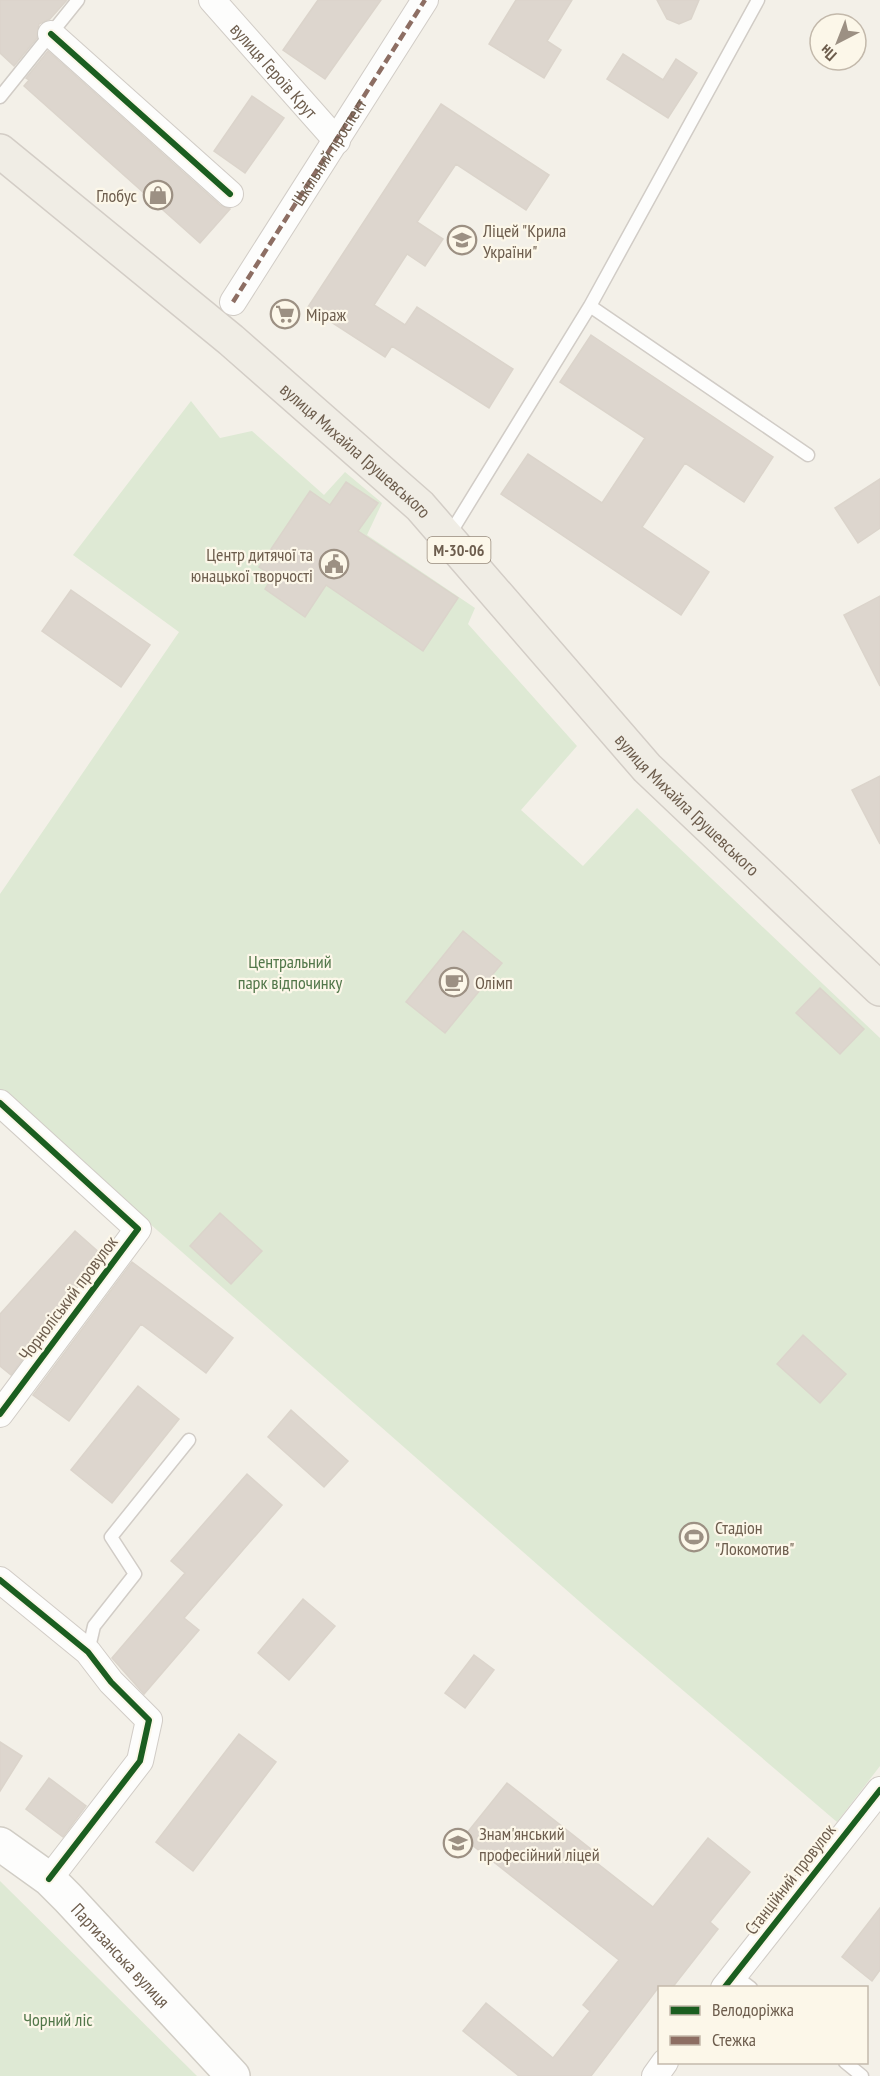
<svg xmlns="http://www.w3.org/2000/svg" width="880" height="2076" font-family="'PT Sans Narrow',sans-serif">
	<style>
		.green { fill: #dee9d4 }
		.building { fill: #ddd6ce; stroke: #dbd4cb; stroke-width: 1.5 }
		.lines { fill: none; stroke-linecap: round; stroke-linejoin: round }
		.lane-casing { stroke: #d1ccc6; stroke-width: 15 }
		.street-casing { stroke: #d1ccc6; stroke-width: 28 }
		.secondary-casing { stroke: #d1cdc5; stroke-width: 36 }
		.primary-casing { stroke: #d3cdc6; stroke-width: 36 }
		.lane { stroke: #fdfdfc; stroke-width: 12 }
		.street { stroke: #fdfdfc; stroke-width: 26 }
		.secondary { stroke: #fdfdfc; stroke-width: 33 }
		.primary { stroke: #f0ede5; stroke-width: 33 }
		.quiet { stroke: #8d6e63; stroke-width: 4.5; stroke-dasharray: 9 4.5; stroke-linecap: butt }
		.cycleway-casing { stroke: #fcf7e9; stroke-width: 10 }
		.cycleway { stroke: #1b5e20; stroke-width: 6 }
		.labels { text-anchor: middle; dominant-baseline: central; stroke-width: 4.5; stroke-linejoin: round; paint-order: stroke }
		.shield { fill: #fcf7e9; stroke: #988b7c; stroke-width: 1.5 }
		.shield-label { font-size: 16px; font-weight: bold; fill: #6d5d4d }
		.street-label { font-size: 18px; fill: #6d5d4d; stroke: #fcf7e9 }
		.poi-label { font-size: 18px; fill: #6d5d4d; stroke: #fcf7e9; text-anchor: start }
		.park-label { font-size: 18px; fill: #52774a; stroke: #fcf7e9 }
	</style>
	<rect width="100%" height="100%" fill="#f3f0e8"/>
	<path class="green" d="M191,401L220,438L252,431L324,495L345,472L382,503L367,535L475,608L468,624L577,746L521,810L583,866L637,808L880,1038V1766L837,1822L596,1616L0,1092V894L179,632L73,555Z
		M0,1881L197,2076H0Z"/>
	<path class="building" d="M0,0H67L50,19L39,24L37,38L14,66L0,53Z
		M318,0H381L325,79L283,50Z
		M516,0H572L547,41L561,50L544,78L489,44Z
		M657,0H699L691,19L679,24L667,19Z
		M48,51L220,205L230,209L200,243L24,86L29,80L26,78Z
		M623,54L663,80L676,59L697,73L668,118L607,79Z
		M252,96L284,118L245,173L214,151Z
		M441,104L549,175L526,210L456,164L417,222L443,239L425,266L407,254L374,305L405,325L417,307L513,369L489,408L392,346L385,357L308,307Z
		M591,335L773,457L744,502L685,463L642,527L709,572L681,615L501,494L528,454L602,503L645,438L560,382Z
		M880,479V528L858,543L835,508Z
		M346,482L378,503L358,531L458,598L423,651L326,585L305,617L265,589L273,576L259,567L310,491L330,505Z
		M71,590L150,645L121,687L42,631Z
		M880,596V686L844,615Z
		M880,776V844L852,790Z
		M463,931L502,963L445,1033L406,1002Z
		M820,988L864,1029L840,1054L796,1013Z
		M220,1213L262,1251L231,1284L190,1246Z
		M75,1231L101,1254L11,1375L0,1366V1314Z
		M132,1262L233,1338L206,1373L141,1324L69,1421L33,1395Z
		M803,1335L846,1374L820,1403L777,1364Z
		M138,1386L179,1419L112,1503L71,1470Z
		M291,1410L348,1461L324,1487L268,1437Z
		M247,1474L282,1505L184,1618L199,1630L144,1694L112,1658L185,1573L171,1561Z
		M303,1599L335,1626L289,1680L258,1653Z
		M474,1655L494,1670L465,1708L445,1693Z
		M239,1734L276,1762L193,1871L156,1842Z
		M0,1742L22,1756L0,1791Z
		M49,1778L86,1806L63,1837L26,1809Z
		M507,1783L592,1850L588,1856L653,1907L708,1838L750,1872L710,1922L718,1929L672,1988H658L591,2076H519L463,2031L486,2003L553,2058L590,2011L583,2005L619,1960L463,1838Z
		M880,1908V1970L872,1981L842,1957Z"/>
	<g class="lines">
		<g class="lane-casing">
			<path id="lane" d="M0,97L78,0
				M590,306L808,455
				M448,537L590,306L758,0
				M88,1652L94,1626L135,1574L111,1537L189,1440
				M734,1975L751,1988
				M845,2062L862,2076"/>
		</g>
		<g class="street-casing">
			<g id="street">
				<path id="s1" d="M212,0L337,141"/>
				<path d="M51,34L230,194"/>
				<path id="s2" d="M233,302L425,0"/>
				<path d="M0,1103L138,1229L0,1414"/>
				<path d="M0,1580L88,1652L111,1682L149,1720L140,1761L49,1879"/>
				<path d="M724,1988L880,1790"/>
				<path d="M655,2076L665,2062"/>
			</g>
		</g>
		<g class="secondary-casing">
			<g id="secondary">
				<path id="s3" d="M0,1844L49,1879L68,1898L233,2076"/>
			</g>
		</g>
		<g class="primary-casing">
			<g id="primary">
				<path id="s4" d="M0,151L231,340L420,506L647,768L880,989"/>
			</g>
		</g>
		<use href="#lane" class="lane"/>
		<use href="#street" class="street"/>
		<use href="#secondary" class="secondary"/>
		<use href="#primary" class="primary"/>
		<path class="quiet" d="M233,302L425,0"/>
		<g class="cycleway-casing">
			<path id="cycleway" d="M51,34L230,194
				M0,1103L138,1229L0,1414
				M0,1580L88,1652L111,1682L149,1720L140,1761L49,1879
				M724,1988L880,1790"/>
		</g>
		<use href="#cycleway" class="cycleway"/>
	</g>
	<defs>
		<g id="shop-ring" transform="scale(1.5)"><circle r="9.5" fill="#fcf7e9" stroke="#9c9083" stroke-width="1.5"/><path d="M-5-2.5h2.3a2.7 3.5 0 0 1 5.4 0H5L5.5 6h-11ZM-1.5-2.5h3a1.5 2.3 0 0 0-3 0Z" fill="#9c9083"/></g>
		<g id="school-ring" transform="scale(1.5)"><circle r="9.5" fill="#fcf7e9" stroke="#9c9083" stroke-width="1.5"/><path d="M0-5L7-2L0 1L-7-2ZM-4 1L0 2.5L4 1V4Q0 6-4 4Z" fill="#9c9083"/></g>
		<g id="supermarket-ring" transform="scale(1.5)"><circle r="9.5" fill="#fcf7e9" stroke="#9c9083" stroke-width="1.5"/><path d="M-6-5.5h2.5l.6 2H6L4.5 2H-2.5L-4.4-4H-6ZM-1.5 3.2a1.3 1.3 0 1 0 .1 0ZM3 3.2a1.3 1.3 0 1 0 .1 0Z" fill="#9c9083"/></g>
		<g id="civic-ring" transform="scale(1.5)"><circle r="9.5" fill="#fcf7e9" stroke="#9c9083" stroke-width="1.5"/><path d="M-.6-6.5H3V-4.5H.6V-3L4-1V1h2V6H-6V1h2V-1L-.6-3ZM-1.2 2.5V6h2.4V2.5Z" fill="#9c9083"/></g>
		<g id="cafe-ring" transform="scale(1.5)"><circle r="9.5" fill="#fcf7e9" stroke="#9c9083" stroke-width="1.5"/><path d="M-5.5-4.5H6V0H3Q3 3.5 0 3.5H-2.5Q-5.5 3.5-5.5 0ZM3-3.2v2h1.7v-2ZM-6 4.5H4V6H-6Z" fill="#9c9083"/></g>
		<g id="stadium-ring" transform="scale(1.5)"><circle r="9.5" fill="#fcf7e9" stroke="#9c9083" stroke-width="1.5"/><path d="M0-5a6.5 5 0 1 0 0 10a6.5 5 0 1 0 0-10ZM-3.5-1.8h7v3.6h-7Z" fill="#9c9083"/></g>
		<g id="university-ring" transform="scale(1.5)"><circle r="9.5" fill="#fcf7e9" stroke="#9c9083" stroke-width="1.5"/><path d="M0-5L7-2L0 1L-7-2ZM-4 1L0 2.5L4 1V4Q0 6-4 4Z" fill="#9c9083"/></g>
	</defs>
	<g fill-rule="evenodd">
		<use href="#shop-ring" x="158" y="195"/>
		<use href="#school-ring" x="462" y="240"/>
		<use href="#supermarket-ring" x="285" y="314"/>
		<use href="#civic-ring" x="334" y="564"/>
		<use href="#cafe-ring" x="454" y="982"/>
		<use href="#stadium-ring" x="694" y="1537"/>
		<use href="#university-ring" x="458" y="1843"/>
	</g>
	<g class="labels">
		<rect class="shield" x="427.5" y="537" width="63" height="26" rx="4.5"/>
		<g class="shield-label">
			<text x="459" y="550">М-30-06</text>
		</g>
		<g class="street-label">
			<text stroke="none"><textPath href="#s1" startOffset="94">вулиця Героїв Крут</textPath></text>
			<text stroke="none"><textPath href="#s2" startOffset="178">Шкільний проспект</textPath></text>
			<text stroke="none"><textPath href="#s4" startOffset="465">вулиця Михайла Грушевського</textPath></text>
			<text stroke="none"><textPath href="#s4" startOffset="951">вулиця Михайла Грушевського</textPath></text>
			<text transform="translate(68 1298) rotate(-53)">Чорноліський провулок</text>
			<text transform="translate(790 1879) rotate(-52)">Станційний провулок</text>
			<text stroke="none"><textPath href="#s3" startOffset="165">Партизанська вулиця</textPath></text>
		</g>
		<g class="poi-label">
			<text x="137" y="195" text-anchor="end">Глобус</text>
			<text x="483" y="230">Ліцей "Крила<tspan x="483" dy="21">України"</tspan></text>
			<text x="306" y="314">Міраж</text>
			<text x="313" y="554" text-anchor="end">Центр дитячої та<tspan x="313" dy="21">юнацької творчості</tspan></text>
			<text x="475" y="982">Олімп</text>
			<text x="715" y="1527">Стадіон<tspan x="715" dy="21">"Локомотив"</tspan></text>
			<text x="479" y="1833">Знам'янський<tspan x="479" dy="21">професійний ліцей</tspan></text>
		</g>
		<g class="park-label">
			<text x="290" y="961">Центральний<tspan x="290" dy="21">парк відпочинку</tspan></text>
			<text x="58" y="2019">Чорний ліс</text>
		</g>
	</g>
	<rect x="658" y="1986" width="210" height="78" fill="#fcf7e9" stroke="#c3b9ab" stroke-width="1.5"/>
	<rect x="670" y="2006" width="30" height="9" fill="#1b5e20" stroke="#c3b9ab" stroke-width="1.5"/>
	<text x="712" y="2016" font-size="18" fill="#6d5d4d">Велодоріжка</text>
	<rect x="670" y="2036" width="30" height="9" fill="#8d6e63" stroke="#c3b9ab" stroke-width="1.5"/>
	<text x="712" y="2046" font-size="18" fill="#6d5d4d">Стежка</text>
	<g transform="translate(838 42) rotate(222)"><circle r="28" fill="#fcf7e9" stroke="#c3b9ab" stroke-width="1.5"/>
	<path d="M0-4.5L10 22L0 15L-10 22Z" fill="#9c9083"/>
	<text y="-9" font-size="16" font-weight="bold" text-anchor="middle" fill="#6d5d4d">Пн</text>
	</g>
</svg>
